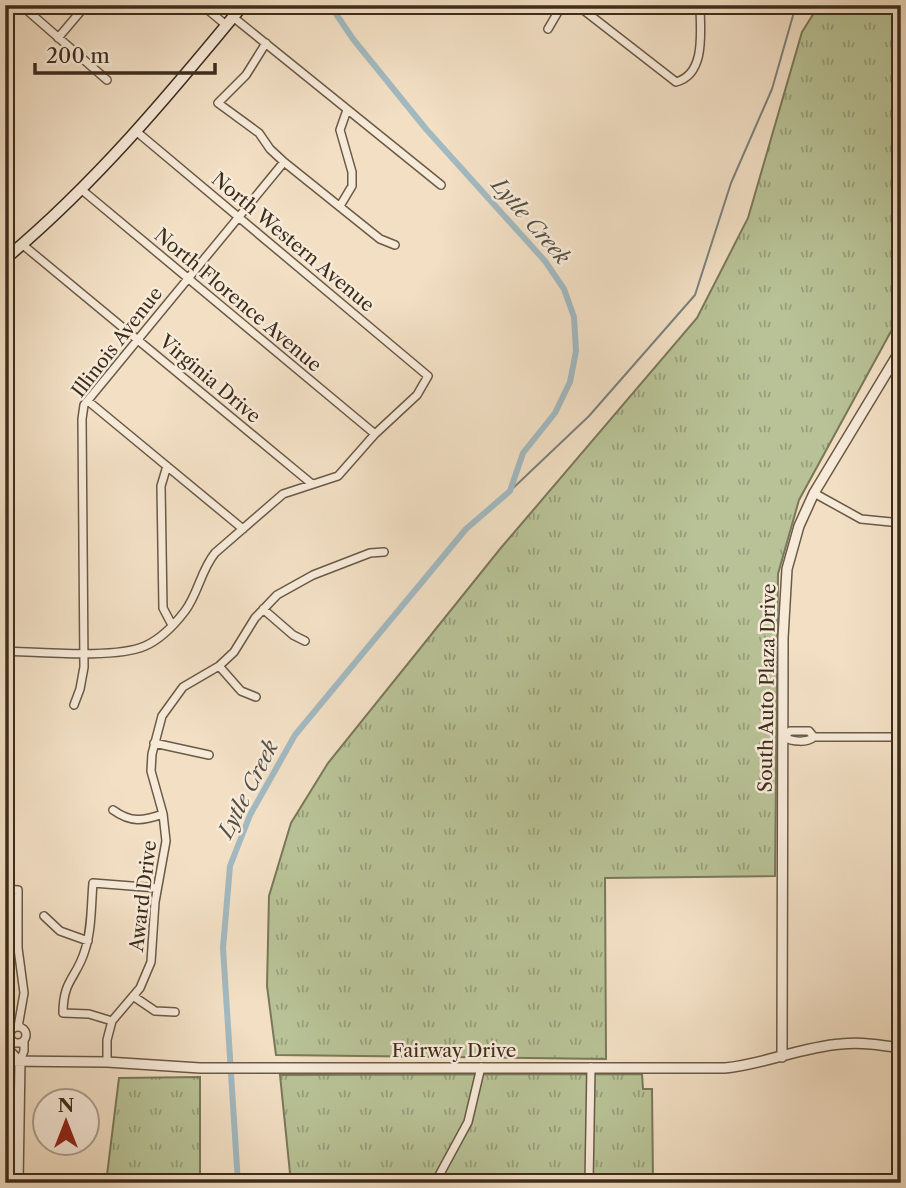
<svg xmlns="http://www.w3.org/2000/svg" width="906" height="1188" font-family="'Libre Caslon Text',serif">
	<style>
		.grass { fill: url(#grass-tufts); stroke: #7a7859; stroke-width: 2 }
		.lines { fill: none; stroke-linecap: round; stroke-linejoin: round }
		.stream { stroke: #7a817e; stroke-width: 2 }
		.canal { stroke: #a2b9c0; stroke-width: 6 }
		.minor-casing { stroke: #6a5a46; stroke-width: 10 }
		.tertiary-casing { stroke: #6a5a46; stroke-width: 12 }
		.secondary-casing { stroke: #3d2d1c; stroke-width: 13 }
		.minor { stroke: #f7ead9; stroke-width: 7 }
		.tertiary { stroke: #f7ead9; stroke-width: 9 }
		.secondary { stroke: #f7ead9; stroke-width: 10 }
		.labels { text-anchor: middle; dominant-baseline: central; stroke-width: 5; stroke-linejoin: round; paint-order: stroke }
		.street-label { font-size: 19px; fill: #3d2d1c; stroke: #f7ead9 }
		.water-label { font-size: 21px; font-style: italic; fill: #565045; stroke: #f7ead9 }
	</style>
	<defs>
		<pattern id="grass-tufts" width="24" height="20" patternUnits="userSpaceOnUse" patternTransform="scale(1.75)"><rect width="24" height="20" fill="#b8c296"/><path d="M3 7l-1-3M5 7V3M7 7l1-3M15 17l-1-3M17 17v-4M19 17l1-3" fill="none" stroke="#979e7a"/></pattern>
	</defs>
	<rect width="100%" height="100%" fill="#f2dfc4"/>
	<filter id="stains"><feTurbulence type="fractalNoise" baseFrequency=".00286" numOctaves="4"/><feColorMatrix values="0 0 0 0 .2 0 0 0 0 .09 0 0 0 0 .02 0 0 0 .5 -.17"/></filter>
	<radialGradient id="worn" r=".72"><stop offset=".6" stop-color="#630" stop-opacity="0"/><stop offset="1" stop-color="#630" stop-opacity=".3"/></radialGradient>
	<path class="grass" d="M819,5H901V313L799,500L778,574L775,876L605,878L606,1059L276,1055L267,986L269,896L291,823L328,763L500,549L697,318L748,218L802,32Z
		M642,1074L643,1089H652L653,1183H291L280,1075Z
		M200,1077V1183H106L119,1078Z"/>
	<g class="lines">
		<path class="stream" d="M510,491L589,416L695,295L731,183L772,89L796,5"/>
		<path class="canal" d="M238,1183L223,948L230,866L250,815L295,735L466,529L510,491L523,453L555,413L570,382L576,351L574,317L564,289L545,261L426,129L353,39L330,5"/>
		<g class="minor-casing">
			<path id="minor" d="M21,5L107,80
				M202,5L226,25
				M577,5L676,82C707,74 700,29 700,5
				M233,17L441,185
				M548,29L562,5
				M58,38L86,5
				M266,43L246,75L218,103L259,133L270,149L284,162L380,239L395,245
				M82,190L375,434
				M340,206L352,186V172L340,130L347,110
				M23,245L312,484
				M88,401L243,529
				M167,466L161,486L163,608L172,625
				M814,493L861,519L901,523
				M263,609L293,635L305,641
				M5,651C40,652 116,659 145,646C161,639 175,624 185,611C198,594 201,570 215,553L283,494L338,476L375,434L417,395L428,376L137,132
				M219,666L241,691L256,697
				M74,705L80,689L84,667L82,419L84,405L284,162
				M784,737C792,742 807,743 814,737H901
				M784,737L790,731H809L814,737
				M154,743L209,755
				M113,810C131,823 143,821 163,814
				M5,889L18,890V948L24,993L18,1027
				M44,916L60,931L88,941
				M133,996L155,1011L175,1012
				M112,1021L89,1014L63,1013C63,979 77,978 85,950C92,929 91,905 93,883L157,888
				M10 1035a8 8 0 1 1 16 0a8 8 0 1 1-16 0Z
				M5,1041L11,1039L10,1050L20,1061L24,1051V1041
				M107,1062V1040L112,1021L140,988L151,962L155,902L166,841L163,814L151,771L152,754L162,716L183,687L219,666L234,652L255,618L277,595L313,575L370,553L384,552
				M435,1183L468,1122L481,1067
				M589,1183L591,1067"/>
		</g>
		<g class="tertiary-casing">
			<path id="tertiary" d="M782,1057L783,638L787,569L799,526L814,493L901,349
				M5,1061L107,1062L200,1068H725C765,1064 801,1047 841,1044C861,1042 881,1045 901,1048
				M18,1183L20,1061"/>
		</g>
		<g class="secondary-casing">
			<path id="secondary" d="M5,259C95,184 169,95 243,5"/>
		</g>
		<use href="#minor" class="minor"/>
		<use href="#tertiary" class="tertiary"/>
		<use href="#secondary" class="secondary"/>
	</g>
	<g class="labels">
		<g class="street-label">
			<text transform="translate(293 242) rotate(40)">North Western Avenue</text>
			<text transform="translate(238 300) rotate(40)">North Florence Avenue</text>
			<text transform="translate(117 342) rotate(-52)">Illinois Avenue</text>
			<text transform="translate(210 379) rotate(40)">Virginia Drive</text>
			<text transform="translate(767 688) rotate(-89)">South Auto Plaza Drive</text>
			<text transform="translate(143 896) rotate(-83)">Award Drive</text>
			<text x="454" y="1050">Fairway Drive</text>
		</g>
		<g class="water-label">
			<text transform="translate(531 221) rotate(49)">Lytle Creek</text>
			<text transform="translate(248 789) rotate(-63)">Lytle Creek</text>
		</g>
	</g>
	<rect width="906" height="1188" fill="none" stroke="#f2dfc4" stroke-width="28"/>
	<rect x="7" y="7" width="892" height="1174" fill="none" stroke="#3d2d1c" stroke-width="3.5"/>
	<rect x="14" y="14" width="878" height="1160" fill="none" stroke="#3d2d1c" stroke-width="2"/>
	<g transform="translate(66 1122)"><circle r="33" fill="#f7ead9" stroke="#ad9e8d" stroke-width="2"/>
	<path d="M0-5L12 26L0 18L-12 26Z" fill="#8f2418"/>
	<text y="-10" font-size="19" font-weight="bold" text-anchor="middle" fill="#3d2d1c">N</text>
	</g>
	<path d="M35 63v10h180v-10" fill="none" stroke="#3d2d1c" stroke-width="3.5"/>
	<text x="46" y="63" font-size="21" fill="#3d2d1c" stroke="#f7ead9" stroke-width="5" paint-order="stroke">200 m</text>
	<rect width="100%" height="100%" filter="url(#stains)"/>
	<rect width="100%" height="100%" fill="url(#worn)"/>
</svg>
